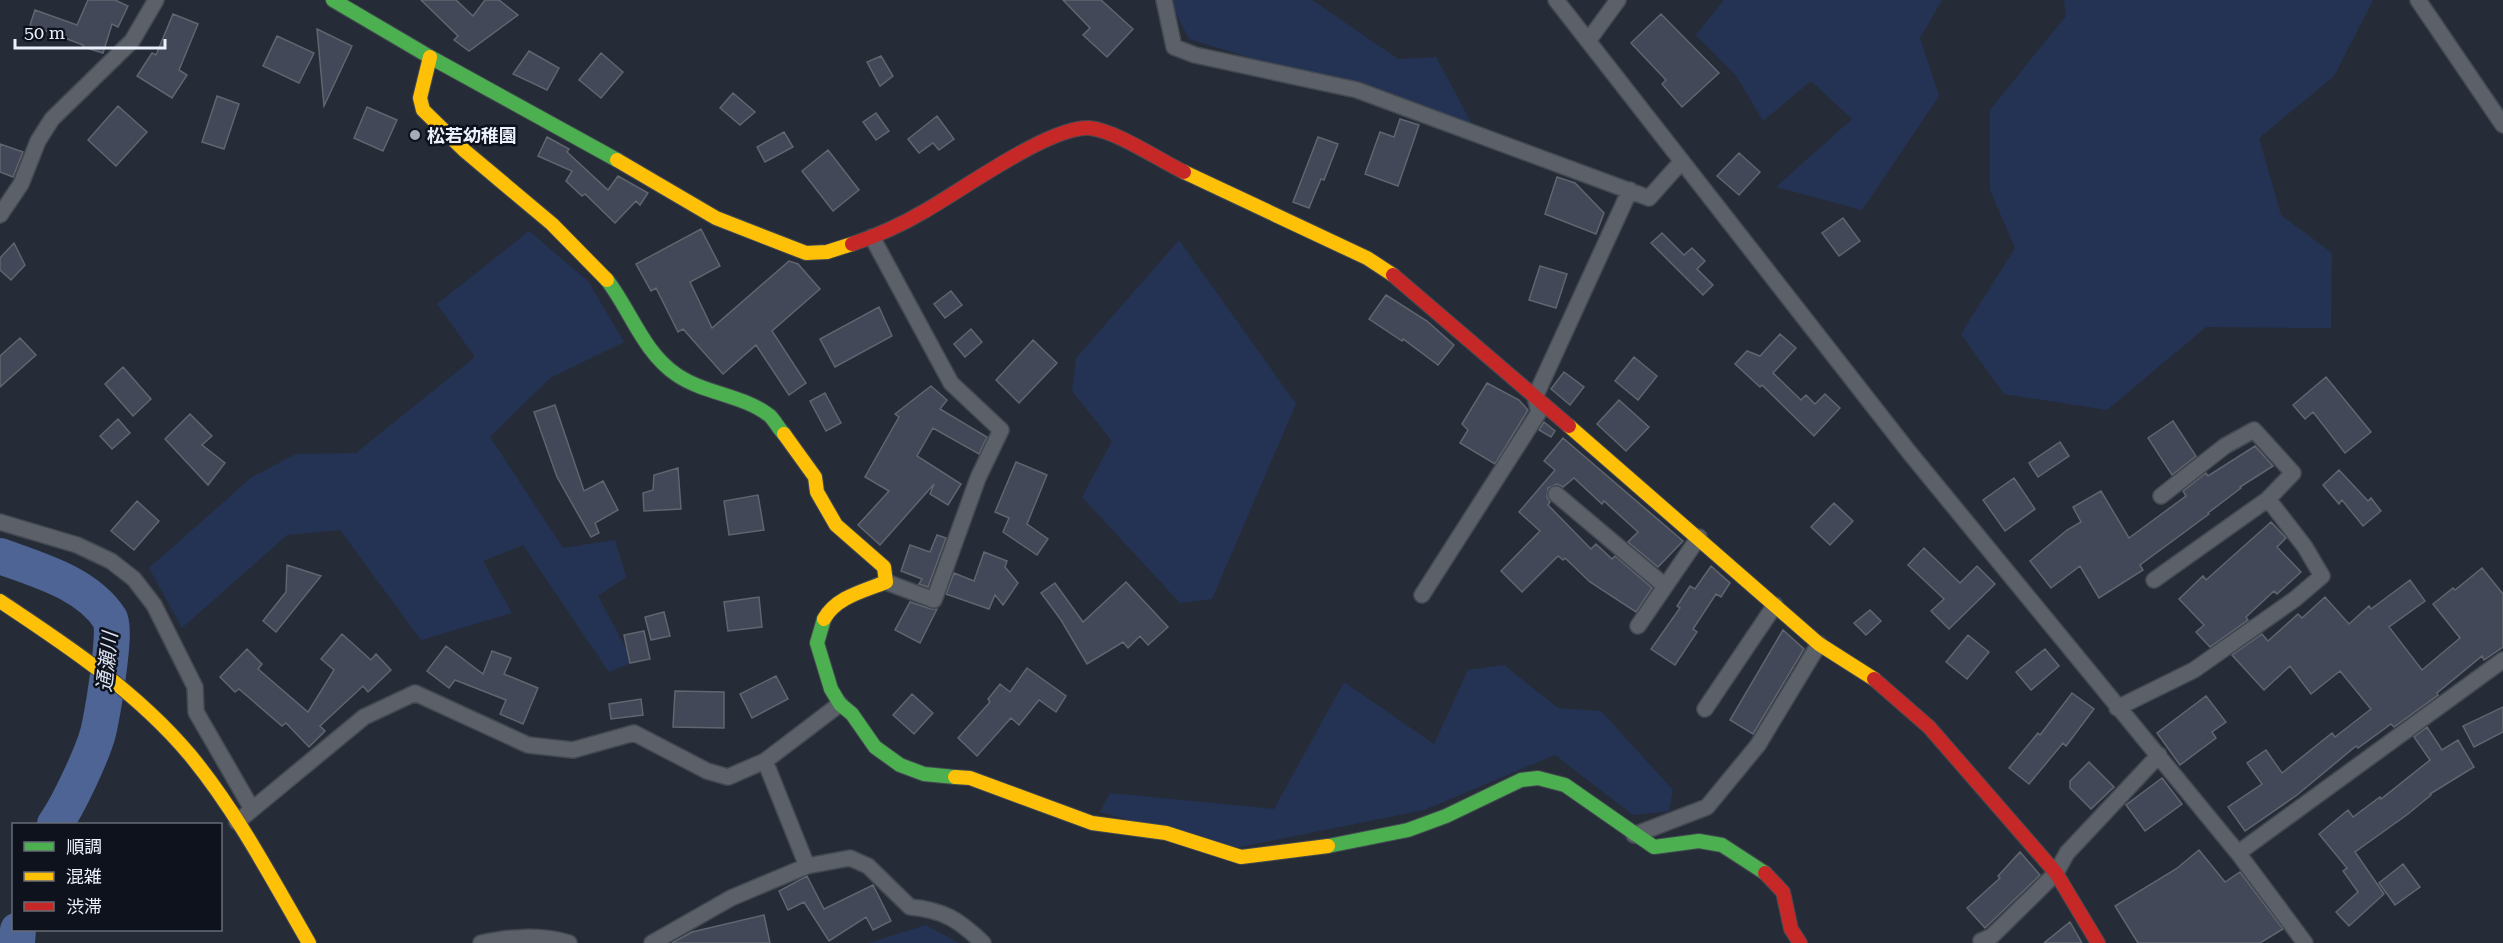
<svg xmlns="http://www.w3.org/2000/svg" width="2503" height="943" font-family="'Roboto Serif','Noto Sans JP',serif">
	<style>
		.green { fill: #243354 }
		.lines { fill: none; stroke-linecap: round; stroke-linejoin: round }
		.river { stroke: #4e6495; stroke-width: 36 }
		.building { fill: #424857; stroke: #60656f; stroke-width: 1.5 }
		.street-casing { stroke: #434951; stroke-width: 18 }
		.fast-casing { stroke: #434951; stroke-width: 16 }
		.slow-casing { stroke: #434951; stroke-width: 16 }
		.jam-casing { stroke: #434951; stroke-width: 16 }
		.street { stroke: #5c6068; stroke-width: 15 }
		.fast { stroke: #4caf50; stroke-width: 14 }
		.slow { stroke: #ffc107; stroke-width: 14 }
		.jam { stroke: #c62828; stroke-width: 14 }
		.poi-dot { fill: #a7adb8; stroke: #0e121c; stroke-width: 2 }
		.labels { text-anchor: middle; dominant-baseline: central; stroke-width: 5; stroke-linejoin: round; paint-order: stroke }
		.poi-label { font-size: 18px; font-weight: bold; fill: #ecf2fd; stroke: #0e121c; text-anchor: start }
		.water-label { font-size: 20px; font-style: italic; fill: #dbe2f2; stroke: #0e121c }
	</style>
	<rect width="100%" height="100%" fill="#262c37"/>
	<path class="green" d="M1169,0H1312L1398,59L1436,57L1473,126L1189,39Z
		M1724,0H1942L1920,38L1939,96L1862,210L1776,187L1852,119L1811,81L1763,121L1737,77L1696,35Z
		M2064,0H2373L2334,76L2259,138L2281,215L2332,253L2331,328L2206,327L2107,410L2004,394L1961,334L2015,248L1990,190V110L2066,16Z
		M529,231L588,281L624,342L550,378L490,437L563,548L615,540L626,577L598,596L633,662L609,672L523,545L483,561L512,613L421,640L340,530L287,535L182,628L149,568L252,477L296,454L356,453L475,357L437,304Z
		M1179,240L1296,404L1212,599L1180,603L1082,497L1112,441L1072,391L1076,358Z
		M1504,665L1558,708L1601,711L1673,790L1669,811L1633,815L1555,755L1424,810L1235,848L1100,812L1110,793L1274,809L1344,682L1434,744L1468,670Z
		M926,925L959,943H869Z"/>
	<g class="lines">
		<path class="river" d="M0,556C38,570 87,583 110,619C117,631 102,716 98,733C92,755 68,806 55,824
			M17,943L18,930"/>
	</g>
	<path class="building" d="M88,0H115L128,6L118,27L112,24L103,53L83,47V45L30,25L35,10L77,25Z
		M421,0H456L473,16L485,0H499L518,15L469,51L454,40L458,36Z
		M1063,0H1101L1133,29L1107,57L1083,35L1090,28Z
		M173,14L198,24L179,70L187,75L172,98L137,76L152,53L156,55Z
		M1661,14L1719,73L1682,107L1662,84L1666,80L1631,43Z
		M317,29L352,46L324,106Z
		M277,36L314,53L299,83L263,66Z
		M529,51L559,68L547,90L513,74Z
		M601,53L623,72L601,98L579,80Z
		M881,56L893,76L880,86L867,62Z
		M733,93L755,112L740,125L720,108Z
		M217,96L239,104L224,149L202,142Z
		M118,106L147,132L116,166L88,140Z
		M367,107L397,120L383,151L354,138Z
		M876,113L889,131L876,140L863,122Z
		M937,116L954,139L939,150L933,143L919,153L908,139Z
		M1400,119L1419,125L1398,186L1365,174L1380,132L1394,137Z
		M784,132L793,147L765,162L757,147Z
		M547,137L569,149L567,152L608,190L618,176L648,193L640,205L636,201L615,223L585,194L582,196L566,181L572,171L538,156Z
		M1318,137L1338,144L1324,180L1321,179L1309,208L1293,202Z
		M0,144L23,152L13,177L0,172Z
		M828,150L859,190L833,211L802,171Z
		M1739,153L1760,172L1739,195L1717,176Z
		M1557,177L1575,183L1604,213L1596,234L1545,214Z
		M1843,218L1860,241L1839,256L1822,233Z
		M701,229L720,266L690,282L712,328L789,261L798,264L820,289L772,331L806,383L789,395L756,345L723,374L683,329L678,332L656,288L651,291L636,264Z
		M1662,233L1684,255L1692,248L1705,261L1697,269L1713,285L1703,295L1651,243Z
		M14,243L25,265L11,280L0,270V258Z
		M1540,266L1567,274L1556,308L1529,300Z
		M951,291L962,305L945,318L934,304Z
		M1386,295L1427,321L1454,345L1438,365L1403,339L1402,341L1369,319Z
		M879,307L892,336L835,367L820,339Z
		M971,329L982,342L965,357L954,344Z
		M1780,334L1796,348L1773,373L1801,400L1806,395L1815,404L1825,394L1840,408L1814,436L1762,385L1760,387L1735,364L1747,351L1760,356Z
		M20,338L36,355L0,387V356Z
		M1033,340L1057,363L1019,403L996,380Z
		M1634,357L1657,376L1638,400L1615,381Z
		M123,367L151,399L133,416L105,384Z
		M1564,372L1584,387L1570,405L1551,389Z
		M2326,377L2371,432L2345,453L2313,412L2305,419L2293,405Z
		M1487,383L1519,400L1528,410L1495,464L1460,443L1468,430L1462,424Z
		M931,386L947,400L940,409L987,437L979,454L933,428L917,456L961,484L948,505L930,494L934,484L880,545L858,525L889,491L865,477L899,417L895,414Z
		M825,393L841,423L826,431L810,401Z
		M1619,400L1649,427L1626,451L1597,424Z
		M555,405L584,491L603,481L618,510L595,523L599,533L591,537L557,477L534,412Z
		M190,414L212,436L202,445L225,463L208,485L165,439Z
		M118,419L130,433L112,449L100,436Z
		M2173,421L2196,456L2172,475L2148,438Z
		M1544,422L1555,431L1551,437L1539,430Z
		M1563,438L1683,541L1658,567L1628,542L1638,532L1604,501L1602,504L1574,478L1563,487L1557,484L1548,488L1547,497L1550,502L1548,505L1591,549L1596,544L1612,559L1615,556L1652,588L1636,612L1590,582L1565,558L1563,560L1558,556L1522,592L1501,571L1540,531L1519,512L1555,470L1544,461Z
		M2060,442L2069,456L2038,477L2029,463Z
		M2255,446L2273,466L2240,487L2241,488L2208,513L2209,514L2140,565L2143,570L2099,598L2080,566L2051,588L2030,561L2067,530L2081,522L2073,507L2101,491L2129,538L2186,496L2183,491L2206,473L2208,476Z
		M1016,462L1047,475L1027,524L1048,539L1037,555L1003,532L1009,518L995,512Z
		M678,468L681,509L644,511L643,493L653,490L654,475Z
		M2339,470L2368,501L2371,498L2381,511L2363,526L2342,500L2339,504L2323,485Z
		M2014,478L2035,509L2005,531L1983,500Z
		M758,495L764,530L729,535L724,501Z
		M137,501L159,521L134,550L111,531Z
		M1834,503L1853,521L1830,545L1811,527Z
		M2271,522L2286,538L2277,547L2301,572L2277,594L2274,591L2246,617L2248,620L2210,647L2196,632L2204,625L2179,599L2203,576L2206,580Z
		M937,535L946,538L928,587L919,584L922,579L901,571L910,545L930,552Z
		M1924,548L1960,583L1977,566L1995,584L1949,629L1931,611L1944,599L1908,565Z
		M984,552L1007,561L1005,567L1018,583L1003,605L995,595L989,609L946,594L954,573L974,581Z
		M287,565L321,576L276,632L263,621L286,592Z
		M1711,566L1730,583L1721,597L1716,594L1693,629L1697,632L1675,665L1651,649L1680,608L1677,606L1690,586L1695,589Z
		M2482,568L2503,594V647L2484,660L2482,656L2437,693L2438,695L2394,727L2391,724L2358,748L2356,746L2297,795L2245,831L2228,807L2262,784L2247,763L2266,750L2282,773L2332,733L2335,737L2371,709L2340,671L2311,694L2290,666L2264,690L2232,655L2262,634L2268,641L2298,614L2302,618L2325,597L2349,624L2369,606L2371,609L2410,580L2425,601L2389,627L2422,670L2460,638L2433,604L2453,588L2455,590Z
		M1126,582L1168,627L1148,645L1140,636L1128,648L1123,642L1087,664L1061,620L1041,593L1055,583L1083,622Z
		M759,597L762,627L728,631L724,602Z
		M910,602L931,609H937L920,643L895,630Z
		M1870,610L1881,621L1866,635L1854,623Z
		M664,612L670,636L651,640L645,617Z
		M1783,630L1804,649L1753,734L1730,720Z
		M644,631L650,659L630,663L624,635Z
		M342,634L371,660L376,654L391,670L368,692L363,686L320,726L325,731L309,747L286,723L282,726L239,689L235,692L220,677L247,649L262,664L258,669L308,712L334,670L321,659Z
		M1968,635L1989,652L1967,679L1946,662Z
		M446,646L483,674L492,651L511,658L504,674L538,688L523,724L500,714L506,700L455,680L449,688L427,671Z
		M2045,649L2059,666L2031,690L2016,672Z
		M1027,668L1066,696L1056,712L1039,700L1019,725L1011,718L977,756L958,738L990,702L988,699L1000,684L1010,692Z
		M776,676L788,699L752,718L740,694Z
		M675,691L724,692V728L673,727Z
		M2072,693L2094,709L2066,746L2063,743L2029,784L2009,768L2038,733L2040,735Z
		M912,694L933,713L914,734L893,715Z
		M2206,696L2226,722L2212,732L2216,738L2180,765L2157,733Z
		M641,699L643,715L611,719L609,704Z
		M2503,707V732L2474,747L2463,726Z
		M2427,727L2442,750L2458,740L2474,767L2430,794L2431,795L2408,814L2355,852L2384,894L2349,926L2336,912L2358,892L2343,871L2347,868L2319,834L2348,810L2353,817L2380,797L2381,799L2430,760L2414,737Z
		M2089,762L2114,787L2091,809L2070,788V781Z
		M2162,778L2182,804L2145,831L2126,805Z
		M2199,850L2225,882L2240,872L2283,929L2260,943H2138L2115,906L2176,869Z
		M2020,852L2040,875L1985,928L1967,908L2000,878L1998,876Z
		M2403,864L2420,887L2395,905L2379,883Z
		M807,876L824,909L873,885L891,921L873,930L866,917L829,941L804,902L788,910L779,891Z
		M764,915L770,943H672L692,932Z
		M2070,922L2082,943H2044Z"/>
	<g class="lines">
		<g class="street-casing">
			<path id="street" d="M1164,0L1174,47L1195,55L1357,90L1649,198L1682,161
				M1556,0L1909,452L2238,853L2305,943
				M2418,0L2503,125
				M1588,41L1618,0
				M0,215L21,184L38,141L52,119L132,41L156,0
				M872,237L951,383L1001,430L978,478L934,600L886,582
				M1556,494L1665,586
				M0,522L77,545L111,561L134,579L154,605L195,687L196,712L252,809
				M2154,580L2268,499L2293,473L2254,430L2225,446L2161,496
				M1422,595L1539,412L1535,397L1630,190
				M1638,626L1699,537
				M2117,708L2194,670L2295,599L2322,576L2305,547L2268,499
				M1705,709L1775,605
				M765,761L840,704
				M237,822L364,717L415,693L528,745L573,750L634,733L707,771L728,777L765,761L807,866
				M1634,835L1707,807L1758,745L1819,644
				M2238,853L2503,660
				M1981,941L1992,936L2056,873L2067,853L2159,755
				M481,943C511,937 539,934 569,943
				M652,943L731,898L807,866L850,858L868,866L910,907C944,910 959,920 983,943"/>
		</g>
		<g class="fast-casing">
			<path id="fast" d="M333,0L430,57L617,160
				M607,280C631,311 643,352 677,375C705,394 744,395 770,416C775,421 779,429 784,434
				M824,619L817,643L831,689L840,704L852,714L875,747L900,765L924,774L955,777
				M1328,846L1408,830L1446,816L1521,780L1538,778L1565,785L1654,847L1699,841L1722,845L1765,873"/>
		</g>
		<g class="slow-casing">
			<path id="slow" d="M430,57L420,98L423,110L465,151L552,224L607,280
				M617,160L716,218L806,253L827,252L852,244
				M1184,172L1367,258L1393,275
				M1569,426L1819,644L1874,679
				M784,434L815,477L817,492L836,525L884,567L886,582C864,591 836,597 824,619
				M0,601C68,646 137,692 190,755C237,812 272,879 309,943
				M955,777L970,778L1092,823L1166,833L1241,857L1328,846"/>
		</g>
		<g class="jam-casing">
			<path id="jam" d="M852,244C876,236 901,225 923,212C961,191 1049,126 1089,128C1115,130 1159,160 1184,172
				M1393,275L1569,426
				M1874,679L1929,727L2056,873L2098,943
				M1765,873L1783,892L1791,929L1800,943"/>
		</g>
		<use href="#street" class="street"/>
		<use href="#fast" class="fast"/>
		<use href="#slow" class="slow"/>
		<use href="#jam" class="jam"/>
	</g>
	<circle class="poi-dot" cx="415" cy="135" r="6"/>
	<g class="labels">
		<g class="poi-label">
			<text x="427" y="135">松若幼稚園</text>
		</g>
		<g class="water-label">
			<text transform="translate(107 662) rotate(-84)">通瀬川</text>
		</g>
	</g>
	<rect x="12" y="823" width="210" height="108" fill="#0e121c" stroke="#676c76" stroke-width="1.5"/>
	<rect x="24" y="842" width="30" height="9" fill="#4caf50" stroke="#676c76" stroke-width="1.5"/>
	<text x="66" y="853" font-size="18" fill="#ecf2fd">順調</text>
	<rect x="24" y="872" width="30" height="9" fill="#ffc107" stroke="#676c76" stroke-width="1.5"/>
	<text x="66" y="883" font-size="18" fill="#ecf2fd">混雑</text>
	<rect x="24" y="902" width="30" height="9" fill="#c62828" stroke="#676c76" stroke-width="1.5"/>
	<text x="66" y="913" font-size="18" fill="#ecf2fd">渋滞</text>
	<path d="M15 39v9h150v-9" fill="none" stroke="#ecf2fd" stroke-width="3"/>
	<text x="24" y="39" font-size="18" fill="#ecf2fd" stroke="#0e121c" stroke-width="4.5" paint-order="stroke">50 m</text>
</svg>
